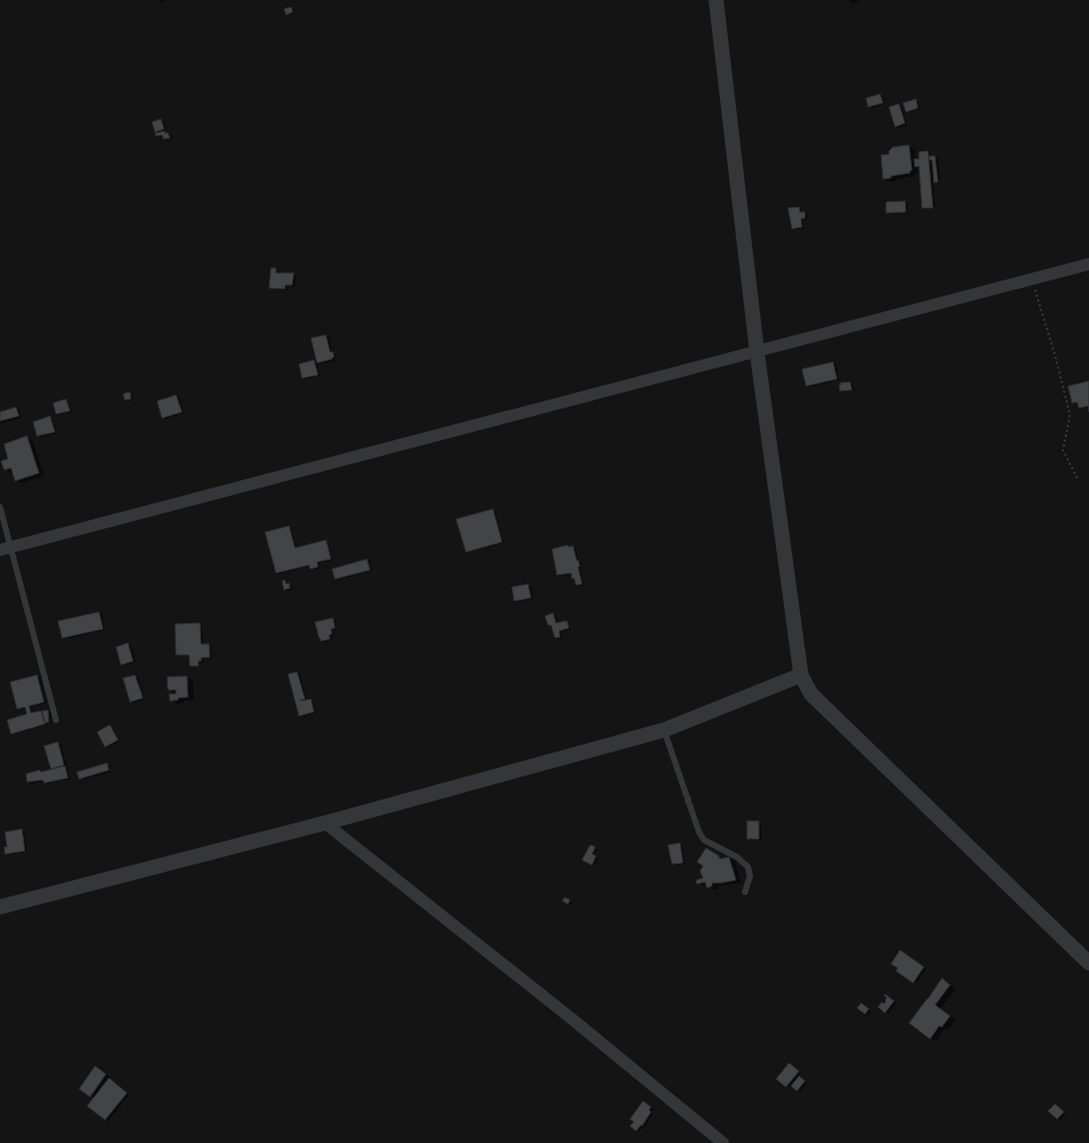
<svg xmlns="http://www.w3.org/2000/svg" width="1089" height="1143" font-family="'PT Sans',sans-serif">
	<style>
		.shadow { fill: #0007 }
		.building { fill: #434448; stroke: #2e2e31 }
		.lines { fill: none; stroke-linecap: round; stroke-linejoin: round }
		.path { stroke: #3b3d41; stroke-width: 2; stroke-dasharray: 2 3; stroke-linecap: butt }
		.service { stroke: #35363a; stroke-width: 6 }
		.minor { stroke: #35363a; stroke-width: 12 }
		.tertiary { stroke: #35363a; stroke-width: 15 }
	</style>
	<rect width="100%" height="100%" fill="#141415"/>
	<path class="shadow" d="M158,0H167L161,2Z
		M850,0H857L858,3H852L850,2Z
		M290,8L293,9L295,13L290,15L287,14Z
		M880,95L882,96L885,104L872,108L869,107L867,99Z
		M916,100L918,101L920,109L909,112L907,111Z
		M899,105L901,106L907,125L899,128L896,126Z
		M161,120L164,122L166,130L163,131L171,135L172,139L167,140L165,139L164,136L160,137L157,136L159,133L156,131L153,122Z
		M909,146L915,150L916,160H920L928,152L931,153V157L938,158L940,183L937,184L933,181L935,208L926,209L923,208L921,167L917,168L918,173L915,174V176L896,179V181L890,182L884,178L890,155L894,148Z
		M905,202L908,204V213L890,214L887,212Z
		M798,208L801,209L802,213L807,214V219L803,220L804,228L796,230L793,228Z
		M272,269L279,271V274H293L296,276L295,286H287V290L272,289L270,288Z
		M326,336L329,337L332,352L335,354L336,358L334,359V361L320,364L318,362Z
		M314,361L317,363L320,376L306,379L303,378Z
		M833,363L836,364L839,380L810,387L807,386L804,370Z
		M1089,382V407L1082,409L1080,407L1079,403L1076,404L1073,403Z
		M850,383L853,384L854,391H844L841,390L842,386Z
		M130,393L132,395L133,400L128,401L126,400Z
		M176,396L179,397L184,413L166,419L163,418Z
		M65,400L68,402L72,412L59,415L57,414Z
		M16,408L19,410L21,418L2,423L0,421V413Z
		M50,417L52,419L57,433L41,437L38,436L34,422Z
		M27,437L33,441L44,476L21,483L16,480L13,472L11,473L5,469L9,460Z
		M493,510L495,512L504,543L469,552L467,551Z
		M289,527L291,529L297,548L326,541H327H325L330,561L319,563L320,568L314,570L311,568L310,566L279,574L277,573Z
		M328,542L333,560H332Z
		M568,546L575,548L579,562L581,563L582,567L580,568L584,585L580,586L577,585L576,580L573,578V574L560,576L558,575Z
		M367,560L370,561L372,571L338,580L335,579Z
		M285,581L287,583L288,585L291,586L292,590L287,591L285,590Z
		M528,585L531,586L533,599L518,602L515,600L513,588Z
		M99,613L102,614L105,630L66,639L63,638Z
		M553,614L556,616L558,624L567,622L569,623L571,629L561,632L562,638L558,639L556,638L553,626L548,625L546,617Z
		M333,619L335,620L337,629L333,630L334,636L331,637L332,640L324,642L322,640Z
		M199,624L202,626L203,645H209L211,646L212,658L203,659L204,662H201V667H193L191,666L190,656H180L177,655Z
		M128,644L131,646L136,662L125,665L122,664Z
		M297,673L300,674L307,701L311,700L313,701L316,713L303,717L300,715Z
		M37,676L40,677L46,703L31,707L33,714L48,711L50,712L52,718H50L51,723L47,724V725L15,734L12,733L29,715L27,708L20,710L18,708Z
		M135,676L138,677L145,699L134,703L131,701Z
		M187,677L193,680L194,700L184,701V703L177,704L171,700L177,695L169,690L168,678Z
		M110,727L113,728L119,742L108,747L105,746Z
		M58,743L61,744L70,779L47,784L44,781L32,784L29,782L28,775L41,770L44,772L52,770L46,746Z
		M107,764L109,766L111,772L82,780L80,778Z
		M759,822L761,824L762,840H751L748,838Z
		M21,830L24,832L27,852L9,855L6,854L8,848Z
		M680,844L682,846L685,864L675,865L673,863Z
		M593,847L597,850L594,856L598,858L595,865L584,860Z
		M706,850L722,859L729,858L735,861L741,883L718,886V889L714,890L707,886H704L698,883L704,879Z
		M565,898L572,902L571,905L564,901Z
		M903,953L926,969L916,983L899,968Z
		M942,980L956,989L940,1009L955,1020L948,1030L945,1028L936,1041L930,1038L928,1000Z
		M888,996L896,1003L888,1014L880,1007L884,1005L888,1001Z
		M864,1006L871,1011L868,1015L859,1008Z
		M791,1066L801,1073L798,1076L807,1083L800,1092L791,1085L789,1088L778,1079Z
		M101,1071L111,1078L110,1080L129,1095L108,1121L105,1119L94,1098L90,1096Z
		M643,1103L653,1109L651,1112L653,1114L645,1126H644L639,1131L637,1130L635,1121Z
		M1055,1105L1066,1114L1060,1120L1049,1111Z"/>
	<path class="building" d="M291,7L293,12L286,15L284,9Z
		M880,94L883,103L868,107L866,98Z
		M916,99L918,108L906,112L903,103Z
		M899,104L905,123L895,127L889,107Z
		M161,119L164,129L155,132L152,122Z
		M165,131V133H168L170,138L164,139L162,135L156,136L155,133Z
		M909,145L912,170L910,171V173L891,176V178L883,179L881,155L889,154V151L893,147Z
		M928,151L933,208H922L919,166L915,167L914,159H919V152Z
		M929,156H935L938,182L934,183L932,160H929Z
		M905,201L906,212L886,213V202Z
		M799,207L800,212H805V218L801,219L802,227L792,229L788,208Z
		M271,268H276V273H294L292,285H285V289L269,288Z
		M326,335L330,352H333L334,357L332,358V359L317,363L311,338Z
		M314,360L318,375L302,378L299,364Z
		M833,362L837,379L806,386L802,369Z
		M1089,381V412L1088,406L1079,408L1077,402L1072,403L1068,386Z
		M850,382L852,390L840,391L839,385H841L840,383Z
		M130,392L131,399L125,400L123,394Z
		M176,395L182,412L162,418L157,401Z
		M66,399L70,411L56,414L53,403Z
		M16,407L19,416L0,421V412Z
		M50,416L55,432L37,436L33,422Z
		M27,436L39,473L15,481L11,468L4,470L1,461L8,459L4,444Z
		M493,509L502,542L466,552L456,519Z
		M289,526L295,548L326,540L331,559L317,562L318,567L310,569L309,565L276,573L265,532Z
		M568,545V547L573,546L577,561L578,560L580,566L578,567L582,584L576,585L574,578L572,579L571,573L557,575L552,549Z
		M367,559L370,570L335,579L332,569Z
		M285,580L286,584L289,583L290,588L284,590L282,581Z
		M528,584L531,598L514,601L512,587Z
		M99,612L103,629L62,638L58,621Z
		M553,613L556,623L567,621L569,628L559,631L560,637L555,638L551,625H548L545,616Z
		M333,618L335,628L331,629L332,634L329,635L330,639L321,641L320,638H319L315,622Z
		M200,623L201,644H209L210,657L201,658V661H198L199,666H190L189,655H176L175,624Z
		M128,643L133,661L121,665L116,647Z
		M297,672L305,699L300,700V701L311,699L314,712L299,716L288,674Z
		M37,675L44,702L29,706L31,713L41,711L45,724L11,734L7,720L27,714L25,707L17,709L10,682Z
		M135,675L143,698L130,702L123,678Z
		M187,676L188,697L178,698V700L170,701L169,694H176V690H168L167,677Z
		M48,710L49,722L45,723L42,711Z
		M110,725L118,740L105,747L97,732Z
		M58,742L64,765L51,769L44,746Z
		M107,763L109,770L79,779L77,772Z
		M65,766L68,778L44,783L43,780L27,782L26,774L40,770L41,772Z
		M747,821H759V839H747Z
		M22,829L25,851L5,854L4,847H7L5,832Z
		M680,843L683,863L672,864L668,845Z
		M590,845L594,846L595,848L592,854L596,856L592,865L582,860Z
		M706,848L719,856L718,858L720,857V859L729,857L736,880L721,883H712V886L707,888L705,882L697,884L696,880L703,878L700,871L703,866L697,862Z
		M565,897L570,900L568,904L562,901Z
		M900,950L924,967L913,983L896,971L898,968L891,964Z
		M942,978L950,985L935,1005L950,1016L942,1027L939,1026L930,1039L909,1023L927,999H928Z
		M885,994L894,1001L885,1013L878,1007L882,1002L884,1004L886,1001L885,1000L887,998L884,995Z
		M861,1003L869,1009L865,1014L857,1008Z
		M789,1063L799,1071L786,1087L776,1079Z
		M95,1066L106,1074L90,1097L79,1089Z
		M799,1076L805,1081L797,1091L791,1086Z
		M109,1078L127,1093L105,1120L87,1106Z
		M643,1101L651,1107L649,1110L651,1112L642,1126L641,1125L636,1131L630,1126L634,1122L630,1119Z
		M1055,1104L1064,1112L1057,1119L1048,1111Z"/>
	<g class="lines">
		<path class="path" d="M1035,290L1055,355L1070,415L1063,450L1078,480"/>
		<path class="service" d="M0,507L56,720
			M664,730L699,832L704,840L737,857L748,867L750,876L745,892"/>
		<path class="minor" d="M0,550L1089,264
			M325,823L572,1019L723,1143"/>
		<path class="tertiary" d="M716,0L757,352L801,675L811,694L1089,963
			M0,907L325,823L664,730L801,675"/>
	</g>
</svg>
